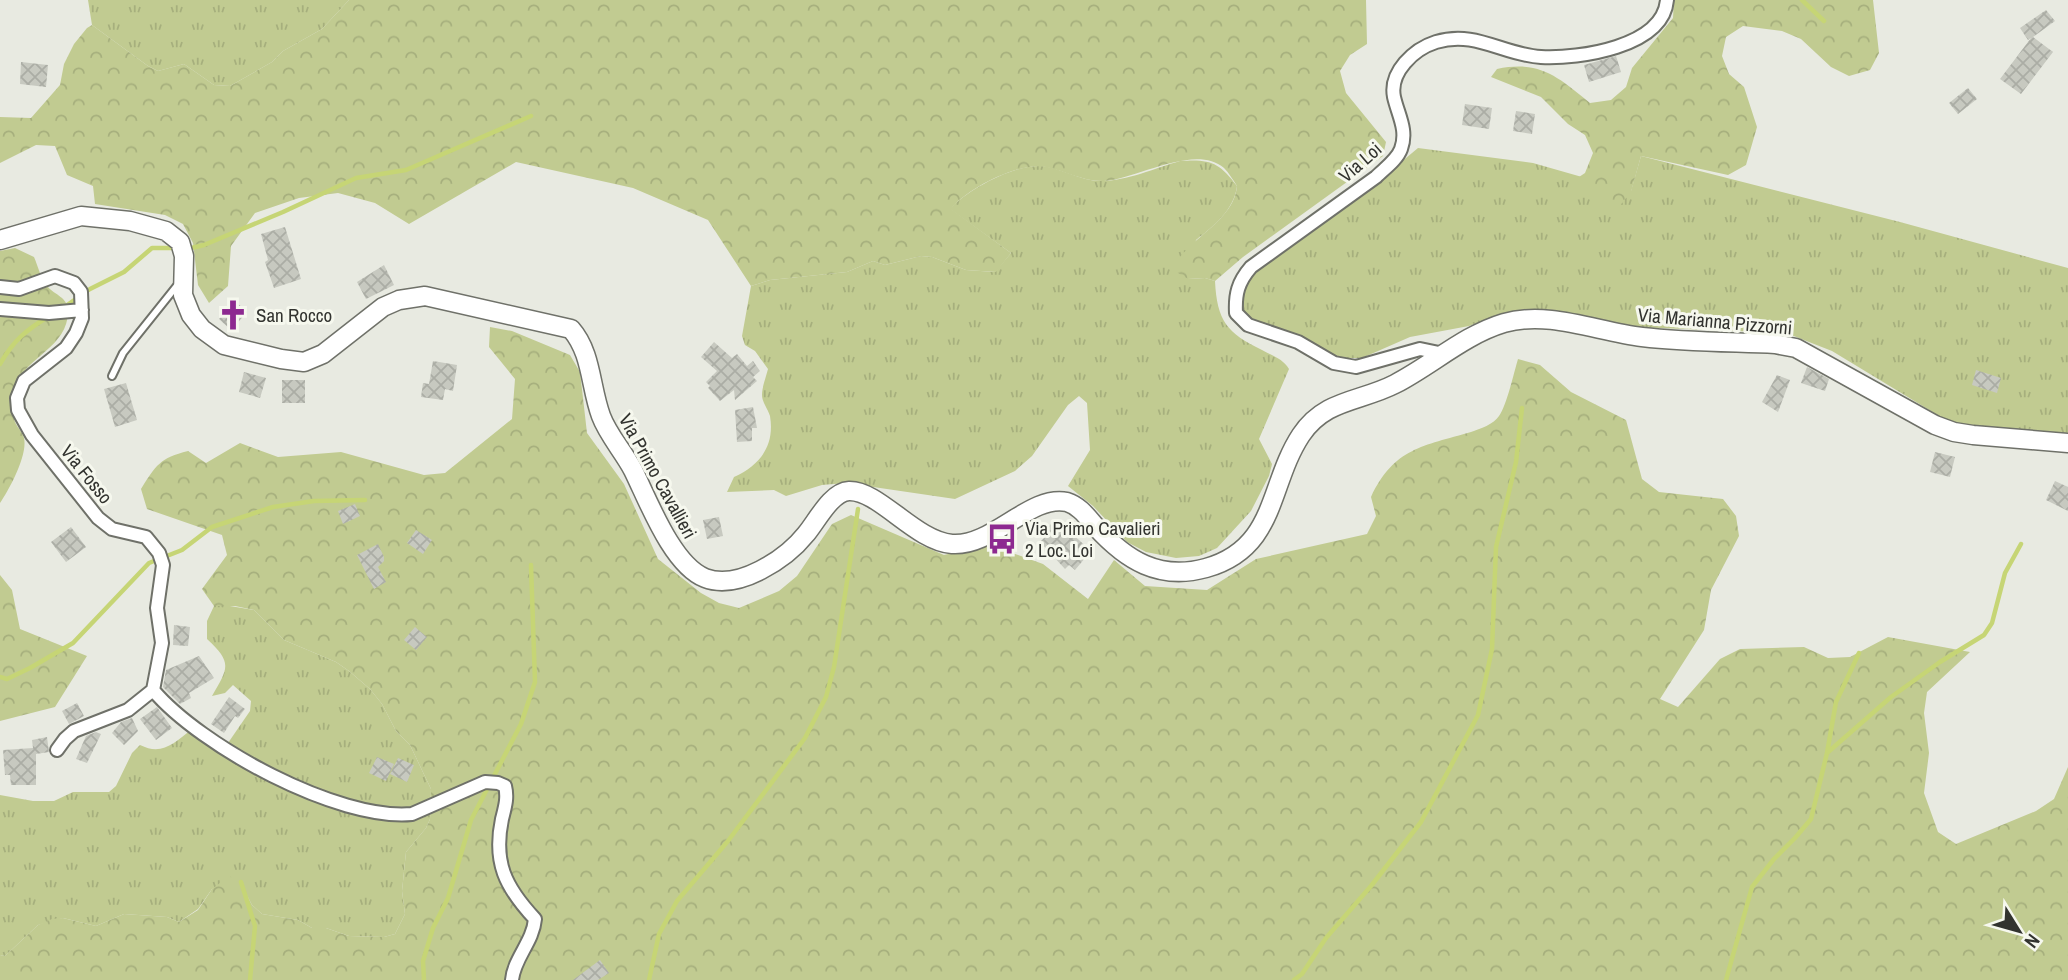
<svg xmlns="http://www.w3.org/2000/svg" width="2068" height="980" font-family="'Archivo Narrow',sans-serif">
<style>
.grass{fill:url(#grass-tufts)}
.forest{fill:url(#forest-crowns)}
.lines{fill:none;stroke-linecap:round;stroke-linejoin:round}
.stream{stroke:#c6d575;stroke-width:4.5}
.building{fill:url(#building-cross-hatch)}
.service-casing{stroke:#6f7169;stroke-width:10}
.minor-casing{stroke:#6f7169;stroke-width:16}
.secondary-casing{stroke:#6f7169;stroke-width:21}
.service{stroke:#fff;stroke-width:6}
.minor{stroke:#fff;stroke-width:12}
.secondary{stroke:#fff;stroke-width:18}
.labels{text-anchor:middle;stroke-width:6;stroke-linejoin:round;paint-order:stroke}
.street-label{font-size:19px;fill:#32332f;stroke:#f6f8ee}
.poi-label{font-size:19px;fill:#32332f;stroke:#f6f8ee;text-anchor:start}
</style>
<defs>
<pattern id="grass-tufts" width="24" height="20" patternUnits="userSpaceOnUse" patternTransform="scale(1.75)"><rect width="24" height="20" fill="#c1cb91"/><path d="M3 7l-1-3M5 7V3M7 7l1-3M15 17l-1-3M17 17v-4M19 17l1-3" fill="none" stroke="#a6af7d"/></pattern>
<pattern id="forest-crowns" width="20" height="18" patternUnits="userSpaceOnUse" patternTransform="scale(1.75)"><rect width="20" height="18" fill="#c1cb91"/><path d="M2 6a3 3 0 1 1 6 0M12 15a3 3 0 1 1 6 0" fill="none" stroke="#a6af7d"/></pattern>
<pattern id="building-cross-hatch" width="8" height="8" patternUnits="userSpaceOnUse" patternTransform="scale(1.75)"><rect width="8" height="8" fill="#c7c9c0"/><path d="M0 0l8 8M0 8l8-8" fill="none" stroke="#abada5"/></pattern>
</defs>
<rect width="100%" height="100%" fill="#e8eae1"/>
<path class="grass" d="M88 0H349L322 29 283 51 272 62 230 86 214 85 184 64 158 71 148 66 92 25Z
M1418 148 1533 163 1631 191 1641 156 1900 222 2068 268V435L1975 430 1949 422 1832 351 1786 333 1634 327 1548 310 1503 313 1469 326 1410 337 1362 358H1336L1245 319 1233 294 1252 269 1378 173 1400 163Z
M1180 161C1210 159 1219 162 1237 186 1234 210 1214 226 1196 240L1188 279 1205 278 1215 281C1217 321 1227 333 1262 350 1273 356 1283 359 1289 369L1259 439 1272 464 1269 476 1251 511 1217 548 1199 556 1176 558 1146 552 1127 542 1093 506 1068 486 1090 450 1087 403 1079 396 1068 405 1032 456 1015 471 955 499 846 483 822 485 786 496 774 490 727 492 734 477C760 465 775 446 770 416 768 409 762 402 762 395 762 387 766 377 768 369L755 351 745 345 742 336 751 286 770 280 847 272 873 261 885 265 921 256 932 257 966 270 995 272 1011 253 950 209C968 189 1015 164 1042 166 1062 168 1080 181 1101 181 1127 181 1155 168 1180 161Z
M224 605 254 610 284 640 336 662 349 671 370 689 382 704 396 731 410 745 431 789 430 819 426 828 406 852 402 891 405 914 395 934 384 937 349 936 326 928H312L298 920 262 914 252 905 240 882 212 889 198 909 179 922 167 917 124 914 96 926 63 918 38 925 5 956 0 955V795L33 801H54L73 792H109L116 786 132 753 140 745C162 756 174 743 191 730L220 745 228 743 250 711 251 701 233 685 225 693 212 696C228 668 233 663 207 639V621L214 606Z"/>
<path class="forest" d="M349 0H1366L1367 44 1350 55 1340 71 1346 93 1386 142 1383 156 1243 257 1215 281 1205 278 1188 279 1170 268C1179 258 1188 247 1198 239 1215 224 1235 209 1237 186 1233 180 1229 173 1224 168 1195 143 1137 179 1104 181 1084 182 1066 171 1046 167 1020 161 966 189 951 209L1011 253 996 272 966 270 932 257 921 256 885 265 873 261 847 272 770 280 751 286 708 220 633 188 516 162 409 224 375 203 338 193 299 198 255 213 231 246 228 286 209 303 198 285 193 243 183 224 165 215 95 204 93 186 67 175 55 146 36 145 0 163V117L31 118 60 85 64 64 74 44 87 28 92 25 148 66 158 71 184 64 214 85 230 86 272 62 283 51 322 29Z
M1674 0H1873L1879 53 1870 70 1849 76 1831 67 1801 39 1782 31 1743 26 1726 37 1722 56 1729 74 1744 87 1757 127 1746 165 1728 175 1641 156 1631 192 1618 208 1579 177 1585 173 1593 153 1585 135 1568 124 1541 97 1491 77 1497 69C1540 60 1558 77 1590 103L1611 100 1626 87 1632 68 1673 18Z
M15 248 34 257C38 266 41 280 48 287 55 295 67 297 68 310 69 347 27 356 14 387 10 395 12 416 16 424 18 428 23 433 24 438 28 455 9 490 0 503V251Z
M490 327 512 331 570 355 580 372 587 433 624 484 658 559 701 593 719 603 739 608 779 591 797 576 832 524 851 515 944 555 984 545 1004 550 1043 564 1088 599 1114 560 1145 586 1207 590 1256 559 1367 534 1376 516 1371 497C1394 448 1423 446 1471 432 1480 429 1494 424 1499 416 1507 405 1514 372 1518 359L1540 365 1571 392 1626 420 1642 479 1659 492 1723 499 1736 516 1739 536 1711 590 1704 630 1660 699 1678 707 1720 659 1740 649 1804 647 1828 658 1850 657 1888 637 1970 652 1927 692 1924 713 1929 753 1924 793 1938 832 1956 844 2036 811 2054 799 2068 767V980H0V955L5 956 38 925 52 919 63 918 96 926 124 914 167 917 179 922 198 910 212 889 229 876 240 882 252 905 262 914 298 920 312 928H326L349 936 384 937 395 934 405 914 402 891 406 852 426 828 430 819 431 789 410 745 396 731 382 704 370 689 349 671 336 662 284 640 254 610 235 606H214L202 589 227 555 222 535 147 509 141 489C156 465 160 458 188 451L206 463 240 443 278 457 341 452 424 475 445 473 512 419 515 379 489 347Z
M0 575 12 590 20 629 87 656 55 707 0 721Z"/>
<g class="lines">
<path class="stream" d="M1802 0 1824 21
M187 249 204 245 283 212 356 178 406 170 531 116
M63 308 90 289 124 272 152 248H178
M0 364C14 340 25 331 49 316
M0 677 7 679 30 668 73 643 149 563 182 550 212 527 273 507 314 501 365 500
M1827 753 1891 697 1940 662 1984 635 1992 623 2005 573 2021 544
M241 882 255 926 250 980
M424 980 423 961 433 928 448 898 471 820 521 724 535 682 531 565
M649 980 659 934 677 901 728 841 805 738 826 697 834 667 858 509
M1294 980 1302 974 1326 938 1371 886 1421 822 1478 715 1492 649 1496 547 1516 462 1522 408
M1726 980 1752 887 1774 859 1795 838 1811 819 1827 753 1836 702 1859 653"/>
</g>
<path class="building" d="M2046 10 2055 21 2033 37 2053 52 2021 94 2000 79 2031 38 2028 40 2020 28Z
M1616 56 1621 72 1589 82 1584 65Z
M21 62 48 65 46 87 20 84Z
M1968 88 1977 99 1958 114 1949 103Z
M1465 104 1492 108 1489 129 1462 125Z
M1516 111 1535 114 1532 134 1513 131Z
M285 227 301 279 274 288 265 262 268 260 261 234Z
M384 265 394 285 366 299 357 282Z
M235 301 247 312 231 330 219 319Z
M714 342 732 358 737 354 747 366 753 361 760 371 753 377 757 381 735 400 734 390 720 401 708 388 710 386 706 382 717 371 701 357Z
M433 361 457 365 453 391 445 389 443 400 421 397 423 383 429 384Z
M1807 367 1829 379 1825 391 1801 383Z
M1976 370 2001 378 1997 393 1972 385Z
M244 372 266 378 260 398 239 392Z
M1777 375 1790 380 1778 412 1762 402Z
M282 380H305V403H282Z
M126 383 137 420 115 427 104 389Z
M753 407 757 428H752V441L737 442 735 410Z
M1935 452 1955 457 1950 477 1930 472Z
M2055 481 2068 487V511L2046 500Z
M355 504 360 516 343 524 338 511Z
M719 517 723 536 707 539 703 520Z
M1056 519 1091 551 1075 570 1069 565 1065 569 1040 542 1045 537 1041 534Z
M71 527 86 547 66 562 51 542Z
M416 530 432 540 423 554 407 543Z
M378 544 384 557V561L378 567 386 582 374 589 357 555Z
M174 625 190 627 188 646 173 645Z
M415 627 427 637 416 650 404 640Z
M199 656 214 678 189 693 191 698 180 704 163 687 166 670Z
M229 697 245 709 238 718 235 716 224 733 211 724Z
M77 703 84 716 69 724 62 711Z
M157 707 172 728 156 740 140 719Z
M132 718 138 731 124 745 112 733 121 722Z
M96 732 101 734 87 763 76 759 86 736Z
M47 737 49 752 36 754V785H11L10 775H5L3 750 33 748 32 740Z
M377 757 394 764 386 781 369 773Z
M398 758 414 765 407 782 390 774Z
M600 960 609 973 598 980H573Z"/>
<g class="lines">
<g class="service-casing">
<path id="service" d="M112 376 123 353 179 283"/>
</g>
<g class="minor-casing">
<path id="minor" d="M0 287 19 289 55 276 74 283 81 292 82 318 76 333 66 348 24 381 17 398 18 410 32 435 98 518 112 529 146 537 159 553 163 565 157 608 162 643 153 690 128 710 74 731 65 739 57 750
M0 309 49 313 82 310
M1444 354 1420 349 1356 367 1334 363 1298 342 1248 325 1236 313C1235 294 1238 282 1251 267L1376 177C1384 169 1397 160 1401 149 1408 130 1398 115 1394 97 1389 72 1414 49 1436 42 1476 30 1503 55 1541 57 1579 59 1663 47 1667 0
M153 690C200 746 338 821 412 814L485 782 498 783 505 786C508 798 505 807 502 819 493 862 505 887 535 919 533 942 514 958 512 980"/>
</g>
<g class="secondary-casing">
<path id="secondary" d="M0 240 81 216 130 221 166 231 180 242 184 256 183 295 191 315 202 329 224 345 281 359 304 362 323 354 383 307 399 300 425 296 571 329C592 353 590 386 601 416 608 435 623 451 633 470 648 500 672 565 705 578 738 591 786 559 806 534 817 521 831 492 849 491 879 490 915 541 952 544 993 547 1030 494 1067 502 1080 506 1088 518 1096 527 1126 560 1159 581 1206 568 1277 548 1268 485 1301 435 1325 399 1360 402 1395 384 1432 365 1464 335 1504 323 1549 310 1598 332 1642 337 1686 342 1731 342 1775 344L1796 348 1935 425 1954 432 1973 435 2068 443"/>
</g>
<use href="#service" class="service"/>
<use href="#minor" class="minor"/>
<use href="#secondary" class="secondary"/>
</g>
<defs>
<g id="church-bare" transform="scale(2.415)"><path d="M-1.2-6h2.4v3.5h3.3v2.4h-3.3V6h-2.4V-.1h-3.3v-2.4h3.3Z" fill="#8d2990" stroke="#f6f8ee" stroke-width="2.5" paint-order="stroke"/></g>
<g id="bus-bare" transform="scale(2.415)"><path d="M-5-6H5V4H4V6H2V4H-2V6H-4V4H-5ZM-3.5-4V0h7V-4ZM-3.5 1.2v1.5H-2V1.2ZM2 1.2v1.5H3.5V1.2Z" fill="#8d2990" stroke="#f6f8ee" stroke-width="2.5" paint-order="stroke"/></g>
</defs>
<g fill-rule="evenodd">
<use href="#church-bare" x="233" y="315"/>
<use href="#bus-bare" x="1002" y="539"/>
</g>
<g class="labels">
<g class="street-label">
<text transform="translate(1360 162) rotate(-41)" y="7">Via Loi</text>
<text transform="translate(1715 321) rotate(5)" y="7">Via Marianna Pizzorni</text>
<text transform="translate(87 474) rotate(51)" y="7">Via Fosso</text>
<text transform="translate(658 476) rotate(61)" y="7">Via Primo Cavallieri</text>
</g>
<g class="poi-label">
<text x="256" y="322">San Rocco</text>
<text x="1025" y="535">Via Primo Cavalieri<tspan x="1025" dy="22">2 Loc. Loi</tspan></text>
</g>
</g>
<g transform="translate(2019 931) rotate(127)" stroke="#f6f8ee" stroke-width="5" paint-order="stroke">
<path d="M0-5L12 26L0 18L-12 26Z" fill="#32332f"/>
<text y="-10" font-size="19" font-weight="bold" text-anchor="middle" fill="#32332f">N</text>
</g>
</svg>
